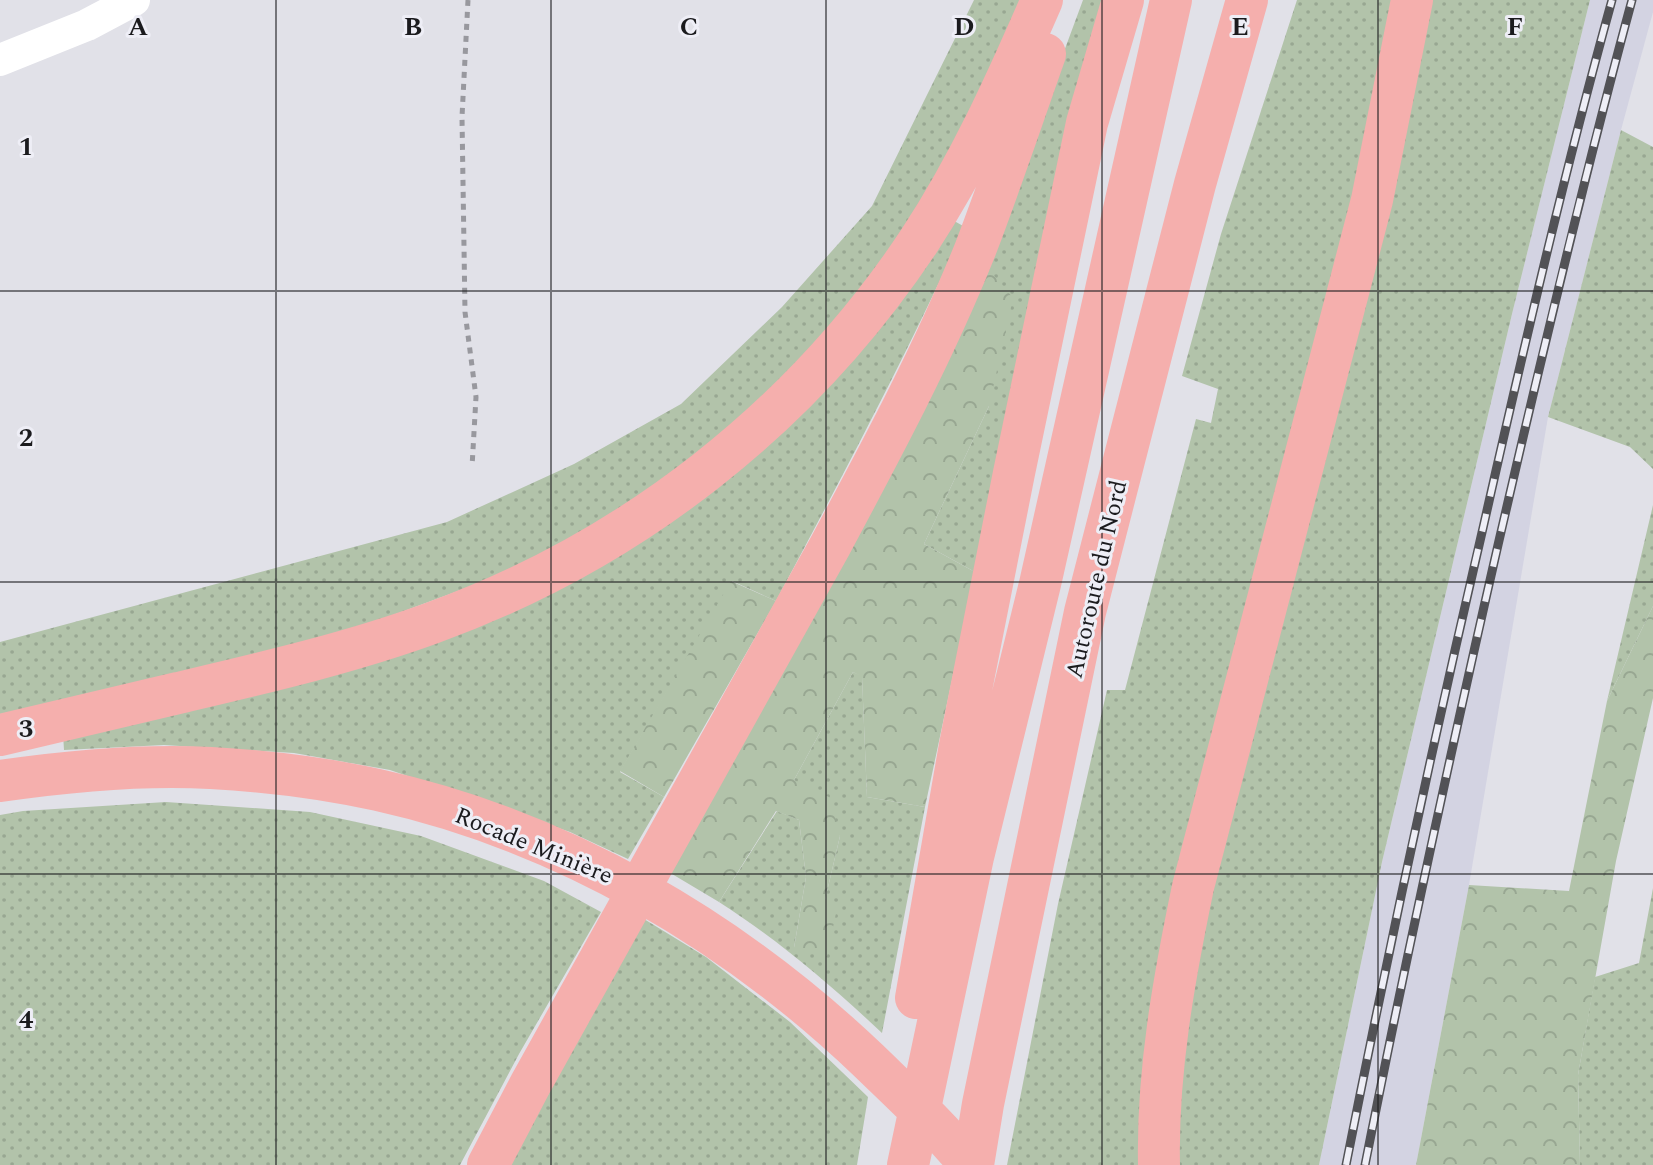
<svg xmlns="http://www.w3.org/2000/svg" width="1653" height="1165" font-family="Spectral,serif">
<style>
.built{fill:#d3d3e2}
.grass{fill:url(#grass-dots)}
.forest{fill:url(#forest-crowns)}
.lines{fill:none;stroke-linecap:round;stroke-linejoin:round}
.path{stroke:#98989e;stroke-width:5;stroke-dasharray:6 6;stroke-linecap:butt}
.secondary{stroke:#fff;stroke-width:32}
.motorway{stroke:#f5afad;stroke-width:42}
.rail-casing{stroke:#525256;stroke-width:9}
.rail{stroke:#eeeef6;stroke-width:6;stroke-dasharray:18;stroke-linecap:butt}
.grid{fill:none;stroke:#1b1b1e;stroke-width:2;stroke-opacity:0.55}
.labels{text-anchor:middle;stroke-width:6;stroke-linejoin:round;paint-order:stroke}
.street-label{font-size:24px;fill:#1b1b1e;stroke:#eeeef6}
.grid-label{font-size:26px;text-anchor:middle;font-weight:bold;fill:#1b1b1e;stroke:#eeeef6;stroke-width:6;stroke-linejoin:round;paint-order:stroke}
</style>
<defs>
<pattern id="grass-dots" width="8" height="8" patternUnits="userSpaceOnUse" patternTransform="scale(2)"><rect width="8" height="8" fill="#b2c3aa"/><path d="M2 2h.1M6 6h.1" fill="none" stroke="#98a792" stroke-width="1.8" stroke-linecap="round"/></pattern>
<pattern id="forest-crowns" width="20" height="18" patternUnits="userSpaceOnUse" patternTransform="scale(2)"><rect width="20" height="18" fill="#b2c3aa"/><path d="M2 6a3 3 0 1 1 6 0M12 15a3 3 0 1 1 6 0" fill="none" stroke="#98a792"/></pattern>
</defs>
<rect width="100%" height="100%" fill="#e1e1e8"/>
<path class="built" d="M1590 0H1653V12L1621 130 1548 417 1469 885 1416 1165H1319L1382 862 1512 314Z"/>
<path class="grass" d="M974 0H1021L1000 52 907 233 818 347 669 481 555 555 307 647 0 719V642L447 522 574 464 681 404 782 307 872 206Z
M1083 0H1106L975 572 924 544 989 406 985 265Z
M1297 0H1401L1148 1165H1007L1058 904 1107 690H1125L1196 419 1211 423 1218 389 1182 376 1221 234Z
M1430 0H1590L1512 314 1382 862 1319 1165H1172L1195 954Z
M1621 130 1653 147V469L1630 447 1548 417Z
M947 217 965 227C907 354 842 477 776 601L732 581 620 772 664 797 628 859 570 832 390 770 294 753 164 745 64 750 63 734 659 523Z
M1653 505V606L1607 701Z
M853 672 862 676 867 797 925 807 882 1033C831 985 778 940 719 902L777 811 799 820 806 877 794 948 825 900 840 836 794 780Z
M166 802 310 812 421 836 544 881 601 912 519 1054 460 1165H0V815L23 811Z
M1653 888V1165H1580L1578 1075 1595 977 1639 963Z
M644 919 706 957 790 1022 868 1097 857 1165H507Z"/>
<path class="forest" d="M985 265 1013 298 989 406 924 544 975 572 925 807 867 797 862 677 853 672 794 780 829 797 840 836 825 900 836 913 827 956 794 948 806 877 799 820 776 811 719 902 667 871Z
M731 581 776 601 664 797 620 771Z
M1653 606V698L1616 861 1578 1075 1580 1165H1416L1469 885 1569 891 1607 701Z"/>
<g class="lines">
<path class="path" d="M468 0 462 117 465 312 476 397 472 467"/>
<path class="secondary" d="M0 60 87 25 134 0"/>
<path class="motorway" d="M0 735C59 721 118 707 178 693 263 673 350 653 432 623 631 551 802 417 919 241 969 165 1006 83 1042 0
M0 781C69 771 140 764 211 768 267 771 323 778 378 790 563 831 733 931 869 1061 904 1095 939 1127 970 1165
M916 998 960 745 1014 473 1087 123 1123 0
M488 1165 530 1085 830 546C882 449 934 352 975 250 1000 185 1022 119 1045 54
M908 1165 973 857 1040 584 1171 0
M973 1165 983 1104 1085 612 1195 184 1247 0
M1159 1165C1157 1072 1174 978 1193 887L1372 200 1412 0"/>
<g class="rail-casing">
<path id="rail" d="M1346 1165C1388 952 1434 739 1483 528 1523 351 1564 174 1612 0
M1365 1165C1406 958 1451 751 1498 545 1540 363 1583 181 1632 0"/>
</g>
<use href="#rail" class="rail"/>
</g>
<path class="grid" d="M276 0V1165M551 0V1165M826 0V1165M1102 0V1165M1378 0V1165M0 291H1653M0 582H1653M0 874H1653"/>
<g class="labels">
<g class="street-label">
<text transform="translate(1096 579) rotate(-77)" y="8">Autoroute du Nord</text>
<text transform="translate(534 845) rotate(22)" y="8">Rocade Minière</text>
</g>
</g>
<g class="grid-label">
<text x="138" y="35">A</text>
<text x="413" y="35">B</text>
<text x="689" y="35">C</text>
<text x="964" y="35">D</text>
<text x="1240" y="35">E</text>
<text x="1515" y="35">F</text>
<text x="26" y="155">1</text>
<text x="26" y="446">2</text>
<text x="26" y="737">3</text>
<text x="26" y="1028">4</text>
</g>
</svg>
